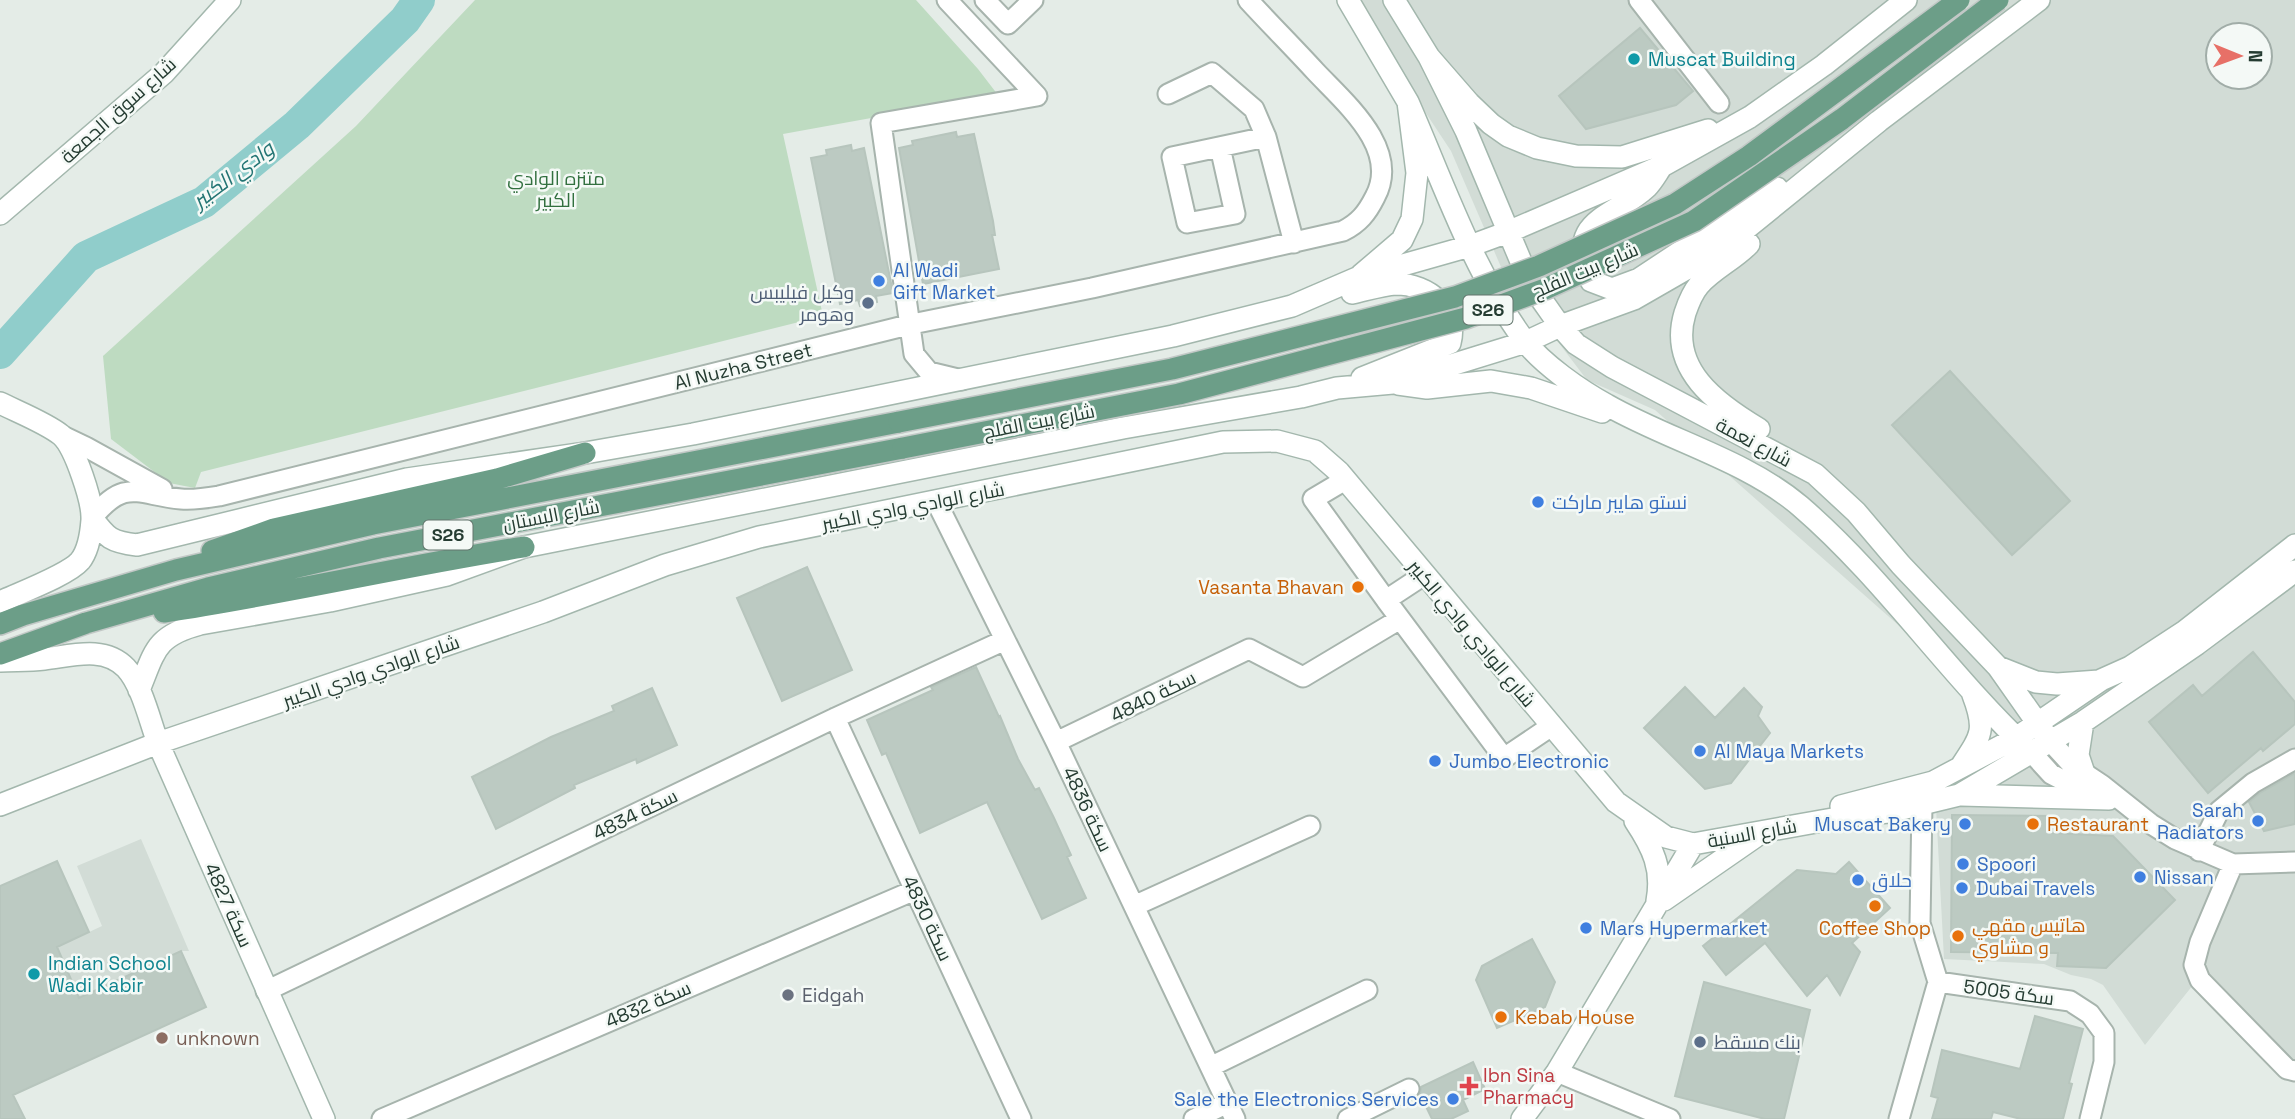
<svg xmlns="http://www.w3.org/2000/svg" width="2295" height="1119" font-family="'Space Grotesk',Cairo,sans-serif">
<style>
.built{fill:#d2dcd6;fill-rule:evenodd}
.green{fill:#bedbc1}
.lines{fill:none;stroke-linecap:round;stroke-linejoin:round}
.river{stroke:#90cdcb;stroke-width:32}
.building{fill:#bccac2;stroke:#b7c5bd;stroke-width:2}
.street-casing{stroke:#a7b4ad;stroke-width:23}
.secondary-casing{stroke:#a3b7ad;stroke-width:24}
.primary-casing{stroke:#c2c8c6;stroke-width:24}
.street{stroke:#fff;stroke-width:19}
.secondary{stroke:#fff;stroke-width:21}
.primary{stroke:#6c9e88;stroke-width:21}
.primary-bridge-casing{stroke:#c2c8c6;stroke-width:24;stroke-linecap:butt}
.primary-bridge{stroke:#6c9e88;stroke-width:21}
.culture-dot{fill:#0f9aa8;stroke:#f4f9f6;stroke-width:2.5}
.shop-dot{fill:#3f7fe0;stroke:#f4f9f6;stroke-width:2.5}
.service-dot{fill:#5c6f8a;stroke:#f4f9f6;stroke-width:2.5}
.food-dot{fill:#e8710a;stroke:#f4f9f6;stroke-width:2.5}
.worship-dot{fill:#6b7280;stroke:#f4f9f6;stroke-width:2.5}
.education-dot{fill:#8d6e63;stroke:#f4f9f6;stroke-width:2.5}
.health-dot{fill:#e0444e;stroke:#f4f9f6;stroke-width:2.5}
.labels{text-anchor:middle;stroke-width:5;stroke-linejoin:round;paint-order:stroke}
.shield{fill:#f4f9f6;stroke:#63756d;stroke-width:2}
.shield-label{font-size:18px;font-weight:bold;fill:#253c32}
.culture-label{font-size:19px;fill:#0d838f;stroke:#f4f9f6;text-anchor:start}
.street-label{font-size:19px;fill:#253c32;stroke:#f4f9f6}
.park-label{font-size:19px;fill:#32703f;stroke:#f4f9f6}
.shop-label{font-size:19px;fill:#366cbe;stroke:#f4f9f6;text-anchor:start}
.service-label{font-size:19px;fill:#4e5e75;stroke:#f4f9f6;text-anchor:end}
.food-label{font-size:19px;fill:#c56008;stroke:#f4f9f6;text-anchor:start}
.worship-label{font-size:19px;fill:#5b616d;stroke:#f4f9f6;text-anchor:start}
.education-label{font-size:19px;fill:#785e54;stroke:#f4f9f6;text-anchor:start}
.health-label{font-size:19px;fill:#be3a42;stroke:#f4f9f6;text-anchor:start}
.water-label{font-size:21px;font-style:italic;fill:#237473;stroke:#f4f9f6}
</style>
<rect width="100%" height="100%" fill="#e4ece7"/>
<path class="built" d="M1351 0H2295V1081L2280 1075 2193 985 2145 1045 2103 985 2091 979 2071 975 2044 964 1944 959 1936 808 2034 745 1655 410 1587 380 1501 267 1451 151ZM2218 35H2260V77H2218Z
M141 839 189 951H181L79 998 57 947 102 926 77 866Z"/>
<path class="green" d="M475 0H916L978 69 998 95 783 134 823 316 201 472 195 488 169 483 111 439 103 356 356 126Z"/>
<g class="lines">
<path class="river" d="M0 353 86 257 204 202 297 125 405 20 419 0"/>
</g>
<path class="building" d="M1640 28 1693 91 1676 105 1586 129 1559 96Z
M956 132 957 137 974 134 993 221 995 235H992L999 269 923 284 899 148 913 145 912 141Z
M851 145 852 151 864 148 893 293 876 296 877 302 860 306 858 300 840 304 811 158 827 155 826 150Z
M1950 371 2070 501 2012 555 1892 425Z
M807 567 852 670 782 701 737 598Z
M2253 652 2295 702V724L2263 751 2261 748 2208 793 2149 722 2193 685 2202 696Z
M976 667 999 717 1000 716 1018 759 1035 790 1039 788 1054 818 1071 855 1067 857 1086 898 1042 919 987 802 920 833 886 753 882 755 867 720 933 690 931 687Z
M1685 687 1715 718 1744 688 1762 707 1758 716 1770 733 1731 783 1705 789 1644 728Z
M652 688 677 745 637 763 636 759 574 785 575 788 496 829 472 777 551 737 614 711 612 706Z
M2295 773V824L2264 831 2249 802 2260 793Z
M1952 815 2052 816V833L2113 836 2175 900 2106 968 2057 966 2058 953 1951 952Z
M57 861 89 932 57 947 79 998 181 951 206 1007 13 1095 25 1119H0V886Z
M1849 862 1890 908 1852 943 1860 952 1840 995 1827 975 1807 996 1765 943 1726 975 1703 946 1797 870 1836 874Z
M1532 939 1555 982 1545 1007 1497 1028 1476 980 1482 966Z
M1704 982 1810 1010 1784 1119H1765L1675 1096Z
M2035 1016 2083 1029 2069 1083 2072 1084 2063 1119H2021L1993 1112 1991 1119H1932L1938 1098 1931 1096 1942 1050 2020 1069Z
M1473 1062 1485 1089 1463 1100 1468 1111 1451 1119H1432L1420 1094 1421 1087Z"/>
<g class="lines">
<g class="street-casing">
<path id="street" d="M947 0 1037 96 881 123 914 354 929 372 962 380
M985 0 1008 24 1033 0
M1639 0 1719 103
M1168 94 1212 73 1254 109 1266 137 1294 243
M1220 147 1235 214 1187 223 1172 157 1266 137
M63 436 86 447 162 489
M1345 480 1313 499 1386 600
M936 501 1056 742 1235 1119
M92 518C126 477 137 495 181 499 193 500 207 498 219 496L912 324 1092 288 1343 231C1359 223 1367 213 1375 197 1401 149 1345 103 1315 71 1293 47 1270 24 1248 0
M1424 575 1386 600 1504 758 1550 727
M835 718 1021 1119
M2050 741 2072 765 2102 785 2151 824 2175 839 2233 864 2295 862
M1056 742 1249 649 1303 677 1400 619
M2032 753 2051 774 2072 785 2102 797
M2199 851 2219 811 2253 783 2295 759
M2233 864 2200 942 2194 965 2200 980 2287 1069 2295 1071
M1134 906 1310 826
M1938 982 2070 1001 2090 1014 2104 1033V1062L2090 1119
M266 991 835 718 1005 640
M1212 1066 1367 990
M1557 1072 1670 1119
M382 1119 915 890
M1194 1119 1228 1103
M1348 1119 1409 1089
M1899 1119 1938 982 1920 923 1922 804"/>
</g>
<g class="secondary-casing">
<path id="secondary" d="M1348 0 1408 102 1417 173 1412 219 1402 240 1361 275
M1394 0 1429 57 1469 103 1491 124 1508 136 1537 148 1576 156 1622 157 1708 130
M1429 57 1466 131 1530 283 1560 326 1576 344 1612 367 1815 474 1856 512 1901 565 1998 667 2050 741
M1408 102C1442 180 1473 271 1524 340 1542 364 1581 391 1607 405 1668 440 1746 460 1800 506 1886 580 1949 676 2032 753
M1660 169C1656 175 1652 182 1647 187 1613 219 1564 218 1591 281L1612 289 1639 279 1777 188
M0 214 164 73 230 0
M1749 244C1735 259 1713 269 1699 285 1693 292 1688 304 1685 313 1668 369 1717 404 1759 429
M1352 293C1366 290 1381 285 1396 284 1428 284 1459 309 1450 343L1362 378
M1398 384 1427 388 1491 381 1531 388 1602 412
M0 403C18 412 46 423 61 435 75 447 93 502 92 520 91 533 89 550 80 561 68 575 19 593 0 602
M92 518C107 538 111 542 137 545L407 479 585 453 693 434 1173 336 1292 306 1357 278 1470 246 1508 232 1664 165 1750 117 1824 65 1906 0
M0 661C14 660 29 661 44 659 71 656 104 645 126 668 142 685 150 722 158 743L324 1119
M1998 667 2036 682 2057 684 2099 681
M139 690C155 651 155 636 200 624L330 601 447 575 524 547 1123 428 1301 397 1337 388 1393 383 1526 342 1560 326 1634 299 1721 249 1879 121 2039 0
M2083 722 2078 755 2084 773
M1962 765C1982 735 1986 729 1973 695
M1961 795 2109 799
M0 805 158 743 543 612 665 565 759 537 1223 442 1277 441 1315 451 1339 472 1616 802 1666 837 1693 844 1855 815 1889 812 1959 795 2083 722 2197 644 2295 571
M1841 806 1933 782 2016 738 2101 680 2130 667 2185 631 2295 545
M1635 821C1653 848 1663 869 1657 901
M1664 900 1755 837
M1522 1119 1557 1072 1693 844"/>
</g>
<g class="primary-casing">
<path id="primary" d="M212 551 274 529 497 479 585 453
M164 612C285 594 403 566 524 547
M0 624 23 615 176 570 373 524 899 422
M0 654 86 623 208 588 379 548 903 448"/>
</g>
<use href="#street" class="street"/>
<use href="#secondary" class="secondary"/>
<use href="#primary" class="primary"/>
<g class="primary-bridge-casing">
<path id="primary-bridge" d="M899 422 1172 369 1455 297 1539 266 1675 204 1749 156 1959 0
M903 448 1179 394 1466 318 1545 289 1694 221 1842 119 1998 0"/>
</g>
<use href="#primary-bridge" class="primary-bridge"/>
</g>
<g class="culture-dot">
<circle cx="1634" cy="59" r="7"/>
<circle cx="34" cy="974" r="7"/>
</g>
<g class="shop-dot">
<circle cx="879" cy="281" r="7"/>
<circle cx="1538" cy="502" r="7"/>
<circle cx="1700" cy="751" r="7"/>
<circle cx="1435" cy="761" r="7"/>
<circle cx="2258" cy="821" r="7"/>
<circle cx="1965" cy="824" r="7"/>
<circle cx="1963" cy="864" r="7"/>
<circle cx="2140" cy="877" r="7"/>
<circle cx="1858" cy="880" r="7"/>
<circle cx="1962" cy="888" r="7"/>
<circle cx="1586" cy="928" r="7"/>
<circle cx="1453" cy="1099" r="7"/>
</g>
<g class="service-dot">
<circle cx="868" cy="303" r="7"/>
<circle cx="1700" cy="1042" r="7"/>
</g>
<g class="food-dot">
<circle cx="1358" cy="587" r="7"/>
<circle cx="2033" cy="824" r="7"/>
<circle cx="1875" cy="906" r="7"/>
<circle cx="1958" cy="936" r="7"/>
<circle cx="1501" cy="1017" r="7"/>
</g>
<circle class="worship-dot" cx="788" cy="995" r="7"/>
<circle class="education-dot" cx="162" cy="1038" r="7"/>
<path class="health-dot" d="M1465.5 1075.5h7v7h7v7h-7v7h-7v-7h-7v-7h7z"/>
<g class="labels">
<g class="shield">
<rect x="1463.5" y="295.5" width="49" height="29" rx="5"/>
<rect x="423.5" y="520.5" width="49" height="29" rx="5"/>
</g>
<g class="shield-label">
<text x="1488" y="316">S26</text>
<text x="448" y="541">S26</text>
</g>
<g class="culture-label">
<text x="1648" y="66">Muscat Building</text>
<text x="48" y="970">Indian School<tspan x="48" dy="22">Wadi Kabir</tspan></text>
</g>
<g class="street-label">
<text transform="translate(118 110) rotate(-42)" y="7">شارع سوق الجمعة</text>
<text transform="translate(1585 270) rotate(-23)" y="7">شارع بيت الفلج</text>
<text transform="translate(743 366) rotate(-14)" y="7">Al Nuzha Street</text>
<text transform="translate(1039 421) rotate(-11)" y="7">شارع بيت الفلج</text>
<text transform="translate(1754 442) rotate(28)" y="7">شارع نعمة</text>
<text transform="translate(913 506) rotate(-11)" y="7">شارع الوادي وادي الكبير</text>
<text transform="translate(551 515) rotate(-11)" y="7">شارع البستان</text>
<text transform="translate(1472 633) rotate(50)" y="7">شارع الوادي وادي الكبير</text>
<text transform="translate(371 671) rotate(-19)" y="7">شارع الوادي وادي الكبير</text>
<text transform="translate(1153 696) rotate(-26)" y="7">سكة 4840</text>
<text transform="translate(1088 809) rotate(65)" y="7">سكة 4836</text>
<text transform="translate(635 814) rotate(-26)" y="7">سكة 4834</text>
<text transform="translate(1752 833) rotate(-10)" y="7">شارع السنية</text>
<text transform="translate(229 905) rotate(66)" y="7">سكة 4827</text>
<text transform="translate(928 918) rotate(65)" y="7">سكة 4830</text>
<text transform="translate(2009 992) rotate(8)" y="7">سكة 5005</text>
<text transform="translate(648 1004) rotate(-23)" y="7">سكة 4832</text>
</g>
<g class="park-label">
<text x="556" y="185">متنزه الوادي<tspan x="556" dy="22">الكبير</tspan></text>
</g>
<g class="shop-label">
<text x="893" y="277">Al Wadi<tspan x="893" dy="22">Gift Market</tspan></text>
<text x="1552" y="509">نستو هايبر ماركت</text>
<text x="1714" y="758">Al Maya Markets</text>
<text x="1449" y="768">Jumbo Electronic</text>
<text x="2244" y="817" text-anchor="end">Sarah<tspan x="2244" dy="22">Radiators</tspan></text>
<text x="1951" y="831" text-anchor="end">Muscat Bakery</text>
<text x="1977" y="871">Spoori</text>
<text x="2154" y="884">Nissan</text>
<text x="1872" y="887">حلاق</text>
<text x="1976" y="895">Dubai Travels</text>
<text x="1600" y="935">Mars Hypermarket</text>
<text x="1439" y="1106" text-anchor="end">Sale the Electronics Services</text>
</g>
<g class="service-label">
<text x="854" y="299">وكيل فيليبس<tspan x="854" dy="22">وهومر</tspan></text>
<text x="1714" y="1049" text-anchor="start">بنك مسقط</text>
</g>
<g class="food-label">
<text x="1344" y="594" text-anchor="end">Vasanta Bhavan</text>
<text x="2047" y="831">Restaurant</text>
<text x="1972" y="932">هاتيس مقهي<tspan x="1972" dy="22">و مشاوي</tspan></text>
<text x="1875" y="935" text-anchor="middle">Coffee Shop</text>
<text x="1515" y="1024">Kebab House</text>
</g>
<g class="worship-label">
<text x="802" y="1002">Eidgah</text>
</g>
<g class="education-label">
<text x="176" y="1045">unknown</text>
</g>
<g class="health-label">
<text x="1483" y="1082">Ibn Sina<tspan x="1483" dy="22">Pharmacy</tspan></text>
</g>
<g class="water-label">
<text transform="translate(233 175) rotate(-37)" y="7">وادي الكبير</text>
</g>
</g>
<g transform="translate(2239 56) rotate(91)"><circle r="33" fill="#f4f9f6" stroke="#a1ada8" stroke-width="2"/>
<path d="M0-5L12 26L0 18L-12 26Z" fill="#e77067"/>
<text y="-10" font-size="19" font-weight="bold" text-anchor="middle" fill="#253c32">N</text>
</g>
</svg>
